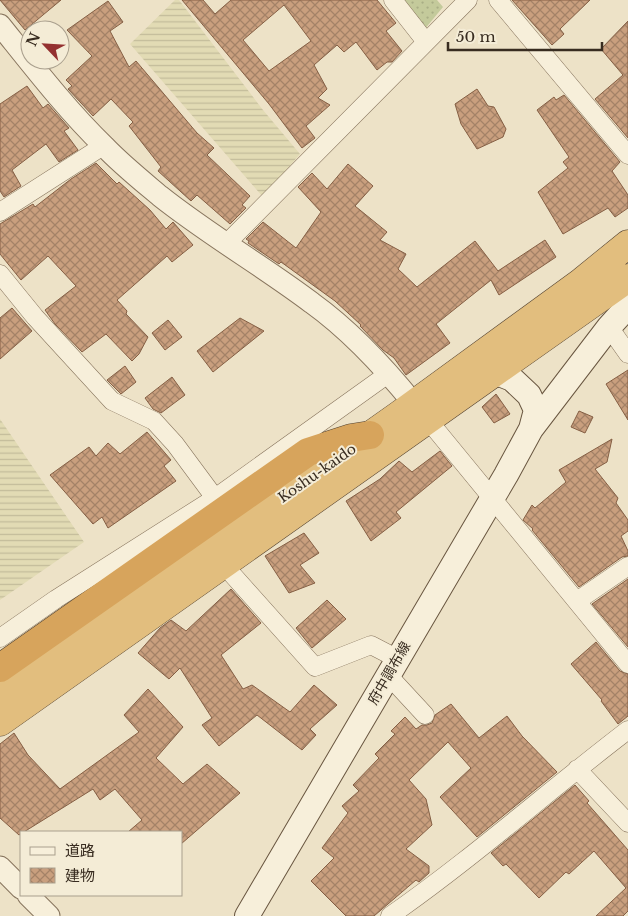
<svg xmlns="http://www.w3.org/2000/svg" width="628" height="916" font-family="'Libre Baskerville','Noto Sans JP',serif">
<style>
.farmland{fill:url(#farmland-rules)}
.green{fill:url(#green-dots)}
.building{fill:url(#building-cross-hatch);stroke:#855f44;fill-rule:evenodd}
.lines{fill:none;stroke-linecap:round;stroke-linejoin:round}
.minor-casing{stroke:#87745d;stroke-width:19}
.tertiary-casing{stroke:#87745d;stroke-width:23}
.secondary-casing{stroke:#695640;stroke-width:26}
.trunk-casing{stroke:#554331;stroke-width:29}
.motorway-casing{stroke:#554331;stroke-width:29}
.minor{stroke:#f7efda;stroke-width:18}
.tertiary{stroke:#f7efda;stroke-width:21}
.secondary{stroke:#f7efda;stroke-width:24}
.trunk{stroke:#e2be7e;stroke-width:28}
.motorway{stroke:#d7a45c;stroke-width:28}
.labels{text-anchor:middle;stroke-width:4;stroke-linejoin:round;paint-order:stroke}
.street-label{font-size:14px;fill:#382c20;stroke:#f4ecd6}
</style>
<defs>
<pattern id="farmland-rules" width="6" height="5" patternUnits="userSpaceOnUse" patternTransform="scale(1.25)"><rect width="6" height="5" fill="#e2dbb4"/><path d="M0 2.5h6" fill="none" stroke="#c3bc9a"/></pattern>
<pattern id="green-dots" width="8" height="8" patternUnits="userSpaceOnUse" patternTransform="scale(1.25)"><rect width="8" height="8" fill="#c4ca9b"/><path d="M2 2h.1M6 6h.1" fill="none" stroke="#a9ae85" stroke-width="1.8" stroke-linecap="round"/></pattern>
<pattern id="building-cross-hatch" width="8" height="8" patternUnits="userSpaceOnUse" patternTransform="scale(1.25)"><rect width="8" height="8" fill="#c99f7e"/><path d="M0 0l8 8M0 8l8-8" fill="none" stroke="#a48267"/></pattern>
</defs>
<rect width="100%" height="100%" fill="#ede2c7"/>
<path class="farmland" d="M175 0H179L263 110 300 154 263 197 130 44Z
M0 419 84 542 0 600Z"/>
<path class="green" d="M400 0H437L443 7 424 30Z"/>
<path class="building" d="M0 0H61L25 30Z
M182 0H203L215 14 231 0H377L396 23 386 31 402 51 392 62H387L377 70 356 42 344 52 337 45 314 65 327 89 318 98 330 105 306 126 315 138 302 148 269 104ZM284 5 311 41 269 71 243 40Z
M512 0H590L560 29 564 34 552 45Z
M108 1 123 22 110 31 129 67 136 61 197 133 214 148 207 155 250 196 242 205 246 208 230 224 197 195 191 201 158 171 161 167 129 126 133 122 111 99 93 116 68 89 72 86 66 80 92 56 67 30Z
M628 21V138L595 99 623 75 601 49Z
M27 86 43 108 48 104 69 128 64 131 78 150 59 162 46 144 12 170 21 186 4 197 0 191V104Z
M477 89 488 106 494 107 506 129 503 137 477 149 461 124 455 104Z
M564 95 620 162 612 171 628 195V208L615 217 608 208 563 234 538 192 568 168 563 162 569 157 537 110 554 97 556 100Z
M96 163 117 184 119 182 150 210 166 229 173 222 193 245 172 262 167 256 117 300 127 311 126 314 148 337 139 354 132 361 106 334 82 352 55 324 45 310 76 286 48 256 21 280 0 254V224L33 204 35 207 71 179Z
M348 164 373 186 355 206 387 232 380 240 406 254 398 269 417 287 475 241 498 271 545 240 556 257 499 295 491 280 436 324 450 343 406 375 394 358 383 350 360 326 361 325 335 301 281 262 279 264 248 243 249 241 246 239 263 222 296 248 321 212 298 187 312 173 327 189Z
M12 308 32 331 0 359V318Z
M240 318 264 331 213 372 197 351Z
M168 320 182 337 165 350 152 333Z
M125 366 136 382 121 394 107 380Z
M628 370V420L606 384Z
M172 377 185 395 161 413 153 409 145 398Z
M496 394 510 414 494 423 482 407Z
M579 411 593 417 585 433 571 427Z
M147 432 171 460 164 466 176 481 108 528 102 517 93 524 50 475 89 447 96 456 108 443 120 454Z
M612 439 607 462 595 469 618 498 616 503 628 520V531L621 536 628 551V556L622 557 579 587 532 530 533 529 523 520 532 505 535 508 566 482 559 470Z
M440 451 452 466 396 512 401 518 371 541 346 501 380 479 399 461 412 472Z
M304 533 319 553 300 565 315 583 289 593 265 556Z
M628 579V647L592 604Z
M231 589 261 623 221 655 243 689 252 685 290 712 314 685 337 705 310 729 316 735 302 750 257 715 219 746 202 725 212 718 180 668 169 679 138 653 160 628 171 620 186 631Z
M327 600 346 619 312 648 296 628Z
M596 642 620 671 628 674V716L618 724 601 701 602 700 571 664Z
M148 689 183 727 156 758 183 784 207 764 240 793 181 844V832H128L142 820 115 789 100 800 93 789 19 835 0 818V744L14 733 28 755 60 789 139 732 124 715Z
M451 704 479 738 507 716 522 736 557 772 477 837 440 797 471 768 448 742 409 780 426 799 432 825 406 849 429 866V873L419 882 416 880 374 916H346L311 881 334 858 322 848 348 813 342 806 359 791 353 785 379 758 375 754 395 734 391 731 405 717 416 729 422 725H427L432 723 435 715Z
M575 785 589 801 587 803 628 850V911L623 916H596L626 888 594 851 569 874 566 872 539 898 506 864 503 866 491 853Z"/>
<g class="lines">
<g class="minor-casing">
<path id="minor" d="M393 0 426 42
M498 0 628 155
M0 212 103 146
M226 244 468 0
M0 274 35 317 112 401 154 421 175 444 215 498
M609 327 628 354
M428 420 628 664
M223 564 315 667 371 645 398 659
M577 601 628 566
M0 638 56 599 215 498 388 374
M388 675 425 715
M577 769 628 823
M390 916C473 858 548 791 628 730"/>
</g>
<g class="tertiary-casing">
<path id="tertiary" d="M0 25C33 66 66 109 104 146 121 164 141 180 160 196 209 235 263 266 312 303 351 331 384 367 414 404
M0 867 21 888
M28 895 49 916"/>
</g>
<g class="secondary-casing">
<path id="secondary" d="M491 374 502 375 512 379 529 395 536 410 531 429
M247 916 506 475 531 429 609 327 628 306"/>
</g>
<g class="trunk-casing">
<path id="trunk" d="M0 694 211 548 399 415 580 283 628 244
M0 722 628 278"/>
</g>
<g class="motorway-casing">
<path id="motorway" d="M0 668 308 452 351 438 370 435"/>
</g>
<use href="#minor" class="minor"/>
<use href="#tertiary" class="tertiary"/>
<use href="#secondary" class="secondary"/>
<use href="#trunk" class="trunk"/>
<use href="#motorway" class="motorway"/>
</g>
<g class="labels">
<g class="street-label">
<text transform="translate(317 473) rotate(-35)" y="5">Koshu-kaido</text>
<text transform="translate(389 673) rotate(-60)" y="5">府中調布線</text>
</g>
</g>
<rect x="20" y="831" width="162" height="65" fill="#f4ecd6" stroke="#a99f8d"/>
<rect x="30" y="847" width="25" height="8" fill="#f7efda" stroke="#a99f8d"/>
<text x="65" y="856" font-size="15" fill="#382c20">道路</text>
<rect x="30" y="868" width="25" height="15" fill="url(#building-cross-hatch)" stroke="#a99f8d"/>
<text x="65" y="881" font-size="15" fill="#382c20">建物</text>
<g transform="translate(45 45) rotate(295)"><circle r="24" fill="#f4ecd6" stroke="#a99f8d"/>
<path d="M0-4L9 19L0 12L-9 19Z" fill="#943130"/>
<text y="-8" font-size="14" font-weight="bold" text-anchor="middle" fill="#382c20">N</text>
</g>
<path d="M448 42v8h154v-8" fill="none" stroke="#382c20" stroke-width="2.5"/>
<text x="456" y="42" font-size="15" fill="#382c20" stroke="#f4ecd6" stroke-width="4" paint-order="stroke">50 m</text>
</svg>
